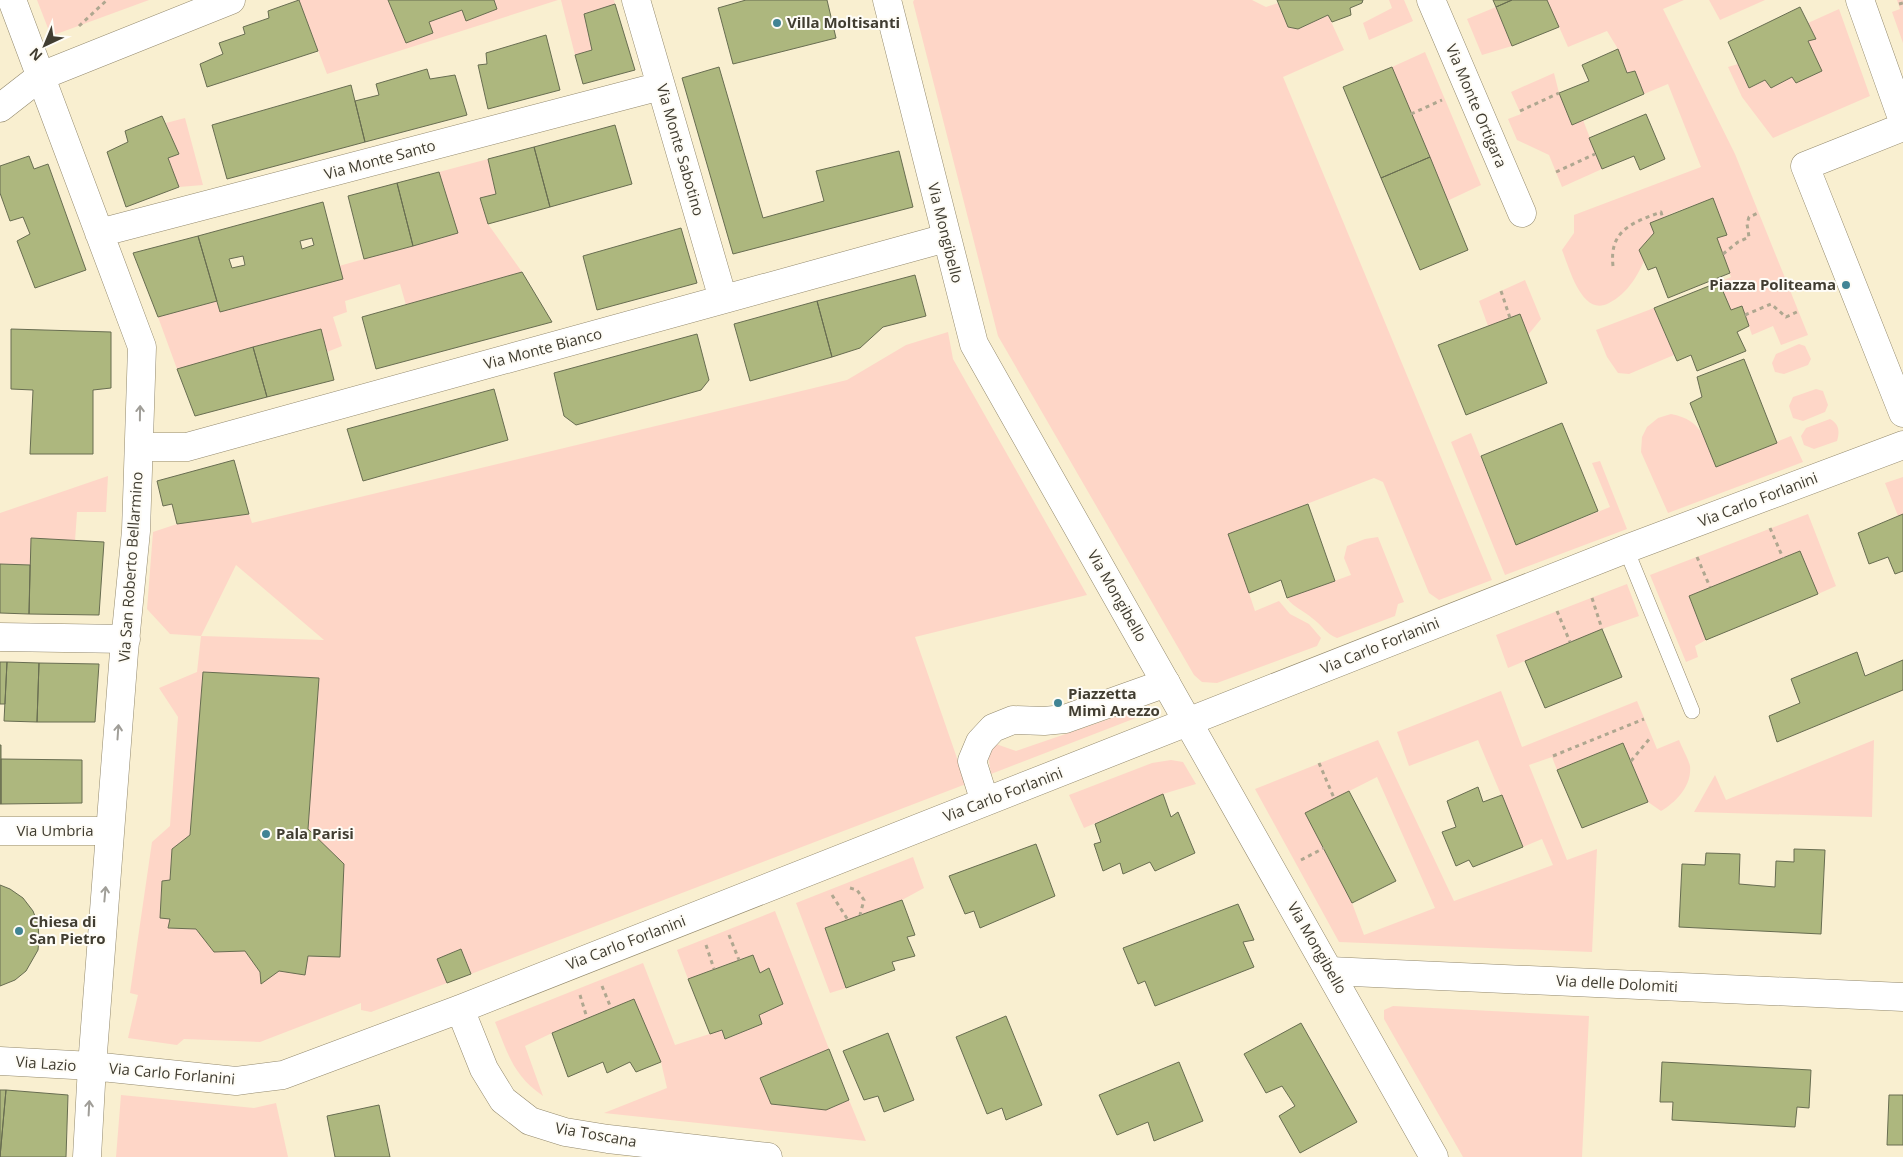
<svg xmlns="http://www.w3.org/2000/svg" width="1903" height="1157" font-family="'Open Sans',sans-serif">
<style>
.green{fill:#fed6c7;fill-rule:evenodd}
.building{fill:#adb77e;stroke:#686d51;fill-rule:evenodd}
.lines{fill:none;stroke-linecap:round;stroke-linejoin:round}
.service-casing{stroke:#93896d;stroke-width:16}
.minor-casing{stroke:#93896d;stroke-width:29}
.tertiary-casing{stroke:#93896d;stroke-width:29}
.path{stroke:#afa790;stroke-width:3;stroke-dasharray:4 4;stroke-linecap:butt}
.service{stroke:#fff;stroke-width:15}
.minor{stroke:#fff;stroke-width:28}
.tertiary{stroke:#fff;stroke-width:28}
.oneway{stroke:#a09e98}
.poi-dot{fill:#418494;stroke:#fefcf6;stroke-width:2}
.labels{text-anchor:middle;stroke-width:4;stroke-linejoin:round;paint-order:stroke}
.poi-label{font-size:15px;font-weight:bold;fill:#413d31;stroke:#fefcf6;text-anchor:start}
.street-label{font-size:15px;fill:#413d31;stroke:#fefcf6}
</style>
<rect width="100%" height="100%" fill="#f9efd0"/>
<path class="green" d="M37 0H149L51 36Z
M299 0H388L406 43 433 33 429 22 462 10 466 21 497 9 494 0H558L327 74Z
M561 0H614L615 4 584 14 592 50 575 55Z
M914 0H1252L1266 7 1278 3 1288 27 1298 29 1328 15 1344 50 1283 77 1492 580 1439 600 1429 593 1383 482 1374 478 1229 534 1255 611 1279 601 1290 614 1309 624 1321 638 1317 646 1217 683 1202 682 1194 675 998 336 913 2Z
M1389 0H1404L1413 21 1369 40 1363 23 1392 8Z
M1547 0H1684L1663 9 1735 154 1808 335 1781 345 1773 326 1752 335 1742 306 1731 310 1719 282 1731 277 1717 238 1727 235 1713 198C1702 203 1672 212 1663 218 1656 224 1653 237 1650 246 1642 268 1631 292 1609 303 1582 318 1569 267 1562 250L1574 233V215L1701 167 1668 84 1644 94 1635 71 1627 73 1618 49 1607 31 1568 47Z
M1709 0H1765L1720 20Z
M1897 0H1903V43L1892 12 1900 9Z
M1496 7 1512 46 1482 55 1467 19Z
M1839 9 1870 96 1773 138 1742 97 1728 67 1738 64 1749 88 1765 80 1771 88 1792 77 1796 83 1822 71 1808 41 1816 38 1808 23Z
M1425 52 1481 185 1447 201 1392 67Z
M1554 73 1559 93 1583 120 1602 169 1562 187 1549 155 1517 140 1508 119 1521 114 1511 92Z
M185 118 203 185 179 187 168 158 179 154 166 123Z
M488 159 496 194 480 198 488 224 522 272 406 305 400 284 345 301 347 312 333 317 342 346 327 352 320 329 177 369 158 317 217 301 220 311 339 266 457 233 439 172Z
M1525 280 1541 319 1528 335 1488 326 1479 301Z
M1654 308 1674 355 1629 374 1618 373 1607 357 1596 330Z
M948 332 953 359 1087 595 915 637 966 784 471 974 460 949 438 959 447 983 371 1012 361 1010V1003L260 1042 184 1039 177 1045 128 1038 138 995 130 993 152 842 170 826 178 717 159 688 197 672 201 636 170 634 147 609 153 532 177 524 249 514 252 523 847 380 906 345ZM236 565 324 640 201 636Z
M1799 344 1805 346 1811 359 1808 365 1784 374 1775 372 1772 363 1776 354Z
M1816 389 1823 391 1828 405 1825 412 1803 421 1793 418 1789 406 1793 397Z
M1671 414C1703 420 1705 440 1716 467L1791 436 1803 462 1668 513 1641 452 1642 437 1647 427 1658 418Z
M1830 419C1839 424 1840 431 1837 441L1814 449 1804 445 1801 436 1806 428Z
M1471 433 1516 545 1610 507 1592 463 1600 461 1627 529 1505 575 1451 442Z
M108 476 106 512H77L75 541 30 565 0 564V513Z
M1903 477V514L1898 516 1885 483Z
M1808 514 1836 586 1818 594 1800 552 1689 596 1706 640 1695 646 1698 657 1686 662 1650 575Z
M1378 537 1404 602 1398 604 1395 616 1337 638C1326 634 1322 625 1312 618 1303 610 1294 608 1287 598L1351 575 1344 558 1347 546 1365 539Z
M1627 584 1639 616 1602 629 1508 668 1496 635Z
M1501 691 1522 747 1637 701 1657 749 1679 740C1682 748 1688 758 1690 766 1692 786 1676 802 1661 811L1648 802 1623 743 1557 770 1552 757 1529 765 1567 860 1597 849 1592 952 1339 942 1255 789 1378 740 1454 901 1553 865 1542 839 1523 847 1478 740 1409 766 1397 732ZM1377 777 1435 908 1364 935 1352 903 1306 813Z
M1150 705 1146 714 991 774 988 756 996 744 1016 751Z
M1874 740 1872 817 1694 812 1715 775 1726 800Z
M1171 760 1183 762 1196 784 1163 794 1084 828 1069 795 1152 763Z
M913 857 924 888 902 900 825 928 846 988 830 993 796 903Z
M775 911 829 1049 760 1078 771 1104 826 1110 849 1100 866 1141 604 1113 667 1088 661 1062 634 999 552 1033 525 1046 543 1096C513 1075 508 1054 495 1022L643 963 675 1045 722 1030 726 1039 762 1024 759 1015 783 1004 769 968 760 973 752 955 688 979 677 950Z
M1393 1006 1589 1016 1582 1157H1463L1384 1019V1010Z
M121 1095 254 1108 276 1103 288 1157H116Z"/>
<path class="building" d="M299 0 318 51 207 87 200 64 223 54 219 43 245 34 243 27 269 18 268 11Z
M388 0H494L497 9 466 21 462 10 429 22 433 33 406 43Z
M746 0H827L836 38 733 64 718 8Z
M1277 0H1363L1362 3 1350 8 1351 15 1332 22 1328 15 1298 29 1288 27Z
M1493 0H1512L1496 7Z
M1512 0H1547L1559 27 1512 46 1496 7Z
M615 4 635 70 583 84 575 55 592 50 584 14Z
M1800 7 1816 39 1808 41 1822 71 1796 83 1792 77 1771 88 1765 80 1749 88 1728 42Z
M546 35 560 90 488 109 478 65 487 64 486 53Z
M1618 49 1627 73 1635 71 1644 94 1572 125 1559 93 1589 81 1582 65Z
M719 67 763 218 824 201 816 171 899 151 913 207 733 254 682 78Z
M1392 67 1430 157 1381 178 1343 87Z
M427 69 430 79 455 75 467 115 365 142 355 101 379 95 376 84Z
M351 85 365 142 227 179 212 125Z
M1646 114 1665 159 1640 170 1634 156 1602 169 1589 138Z
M162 116 179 154 168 158 179 187 126 207 107 152 128 142 125 131Z
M615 125 632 184 550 207 534 147Z
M534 147 550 207 488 224 480 198 496 194 488 159Z
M29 156 34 169 48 164 86 270 35 288 17 241 30 234 23 217 10 221 0 193V166Z
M1430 157 1468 250 1420 270 1381 178Z
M439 172 458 233 413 246 397 183Z
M397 183 413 246 364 259 348 196Z
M1713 198 1727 235 1717 238 1730 273 1668 298 1656 267 1648 270 1639 250 1654 233 1650 223Z
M323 202 343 279 220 312 198 236ZM312 238 314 245 302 249 300 241ZM243 256 245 265 232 268 229 259Z
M681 228 697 283 597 310 583 256Z
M198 236 217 301 158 317 133 253Z
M522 272 552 322 376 369 362 317Z
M915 275 926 316 883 327 860 348 832 357 817 301Z
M1719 282 1731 310 1742 306 1749 326 1737 332 1746 351 1697 371 1691 355 1677 361 1654 308Z
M817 301 832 357 750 381 734 324Z
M1520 314 1547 383 1466 415 1438 345Z
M11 329 111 332V388L93 390V454H30L33 390 11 389Z
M321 329 334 380 267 397 253 347Z
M697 334 709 380 701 390 576 425 564 416 554 373Z
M253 347 267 397 195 416 177 369Z
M1744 359 1777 443 1716 467 1690 403 1702 397 1697 377Z
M494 389 508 440 363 481 347 429Z
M1562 423 1598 511 1516 545 1481 456Z
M234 460 249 514 177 524 172 504 163 506 157 481Z
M1308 504 1335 581 1287 598 1281 580 1249 593 1228 534Z
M1903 514V571L1895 574 1888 557 1869 564 1858 533Z
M31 538 104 542 99 615 29 614Z
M1800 551 1818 594 1706 640 1689 596Z
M0 564 30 565 29 614 0 613Z
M1602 629 1622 677 1545 708 1525 661Z
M1857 652 1865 676 1903 660V690L1777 742 1769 716 1800 703 1791 679Z
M0 662H7L5 704H0Z
M7 662 39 663 37 722 4 721Z
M39 663 99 664 95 722H37Z
M203 672 319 678 308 829 344 864 340 957 308 956 305 975 279 971 261 984 260 972 245 951 214 952 196 929 168 928 170 919 160 918 162 881 170 880 172 849 190 835Z
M1623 743 1648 802 1582 828 1557 770Z
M0 745H1V804H0Z
M1 759 82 760V803L1 804Z
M1478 787 1483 802 1502 795 1523 847 1473 867 1469 860 1456 866 1442 832 1456 827 1447 801Z
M1349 791 1396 881 1352 903 1305 813Z
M1163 794 1171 817 1178 812 1195 853 1155 871 1150 862 1123 874 1120 863 1103 871 1094 844 1101 842 1095 824Z
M1036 844 1055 896 980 928 974 911 965 914 949 876Z
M1794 849 1825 850 1821 934 1679 927 1682 864 1705 865 1706 853 1740 854 1739 884 1775 887 1776 861 1794 862Z
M0 885 10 889 23 898 33 911 38 924 39 939 38 950 26 971 15 980 0 986Z
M902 900 915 935 907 937 915 956 892 962 895 970 846 988 825 928Z
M1238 904 1254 940 1243 942 1254 967 1155 1006 1145 981 1138 984 1123 948Z
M461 949 471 974 447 983 437 959Z
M753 955 760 973 769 968 783 1004 759 1015 762 1024 725 1039 722 1030 710 1034 688 979Z
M634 999 661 1062 636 1072 630 1062 607 1073 603 1062 568 1077 552 1033Z
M1006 1016 1042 1105 1006 1120 1002 1108 987 1114 956 1037Z
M1301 1023 1357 1122 1300 1153 1279 1116 1295 1106 1282 1086 1266 1093 1244 1054Z
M888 1033 914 1100 884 1112 878 1096 864 1100 843 1051Z
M829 1049 849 1100 826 1110 771 1104 760 1078Z
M1179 1062 1203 1121 1154 1141 1148 1122 1117 1135 1099 1095Z
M1662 1062 1811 1070 1809 1108 1797 1107 1795 1127 1672 1120 1673 1102H1660Z
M0 1090H6L0 1157Z
M6 1090 68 1095 66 1157H0Z
M1889 1095H1903V1145H1887Z
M379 1105 390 1157H335L327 1116Z"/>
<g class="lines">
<g class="service-casing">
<path id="service" d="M1626 549 1692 711"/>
</g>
<g class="minor-casing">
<path id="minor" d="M12 0 142 347 136 531 124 652 92 1066 87 1157
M636 0 723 299
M1431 0 1522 213
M1860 0 1903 121
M0 108 41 76 231 0
M1903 127 1805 166 1903 413
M99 233 661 86
M139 447H187L946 238
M0 637 126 639
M985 802 972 761 980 742 993 728 1013 720 1044 721 1065 719 1166 683
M0 831H110
M1330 971 1903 997
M460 1009 484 1069 503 1100 530 1121 565 1132 608 1139 768 1157
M0 1061 92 1066 236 1081 283 1075 460 1009 1626 549 1903 445"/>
</g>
<g class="tertiary-casing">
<path id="tertiary" d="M887 0 974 344 1434 1157"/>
</g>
<path class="path" d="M1899 4 1903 3
M79 26 107 0
M1520 111 1559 93
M1411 114 1442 100
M1556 172 1595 154
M1723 254 1738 242 1749 237 1747 224 1749 217 1758 213
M1613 266C1609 230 1632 223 1661 212L1663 219
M1501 291 1510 318
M1745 315 1771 304 1786 317 1799 311
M1770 528 1783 558
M1697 557 1710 587
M1592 598 1602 629
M1557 611 1570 642
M1553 756 1644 719
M1631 761 1651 737
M1319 763 1334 798
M1301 860 1324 848
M850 888 857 890 864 900 860 915
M832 895 848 920
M729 935 739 960
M706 945 714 969
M602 986 611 1008
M580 995 587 1018"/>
<use href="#service" class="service"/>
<use href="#minor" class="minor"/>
<use href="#tertiary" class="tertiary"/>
</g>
<defs><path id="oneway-shaft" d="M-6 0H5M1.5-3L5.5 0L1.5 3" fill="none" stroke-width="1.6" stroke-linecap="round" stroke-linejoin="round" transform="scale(1.25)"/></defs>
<g class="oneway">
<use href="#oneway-shaft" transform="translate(140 413) rotate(-89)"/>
<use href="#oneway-shaft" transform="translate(118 732) rotate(-86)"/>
<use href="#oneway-shaft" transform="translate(105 894) rotate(-85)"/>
<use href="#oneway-shaft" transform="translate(89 1108) rotate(-87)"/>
</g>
<g class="poi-dot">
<circle cx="777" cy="23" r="5"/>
<circle cx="1846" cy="285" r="5"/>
<circle cx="1058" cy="703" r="5"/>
<circle cx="266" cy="834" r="5"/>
<circle cx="19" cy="931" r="5"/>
</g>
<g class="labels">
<g class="poi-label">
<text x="787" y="28">Villa Moltisanti</text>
<text x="1836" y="290" text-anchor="end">Piazza Politeama</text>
<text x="1068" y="699">Piazzetta<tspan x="1068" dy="17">Mimì Arezzo</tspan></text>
<text x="276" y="839">Pala Parisi</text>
<text x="29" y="927">Chiesa di<tspan x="29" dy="17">San Pietro</tspan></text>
</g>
<g class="street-label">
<text transform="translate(1476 106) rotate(67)" y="5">Via Monte Ortigara</text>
<text transform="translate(680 150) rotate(74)" y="5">Via Monte Sabotino</text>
<text transform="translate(380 160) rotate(-15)" y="5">Via Monte Santo</text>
<text transform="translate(945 233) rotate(76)" y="5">Via Mongibello</text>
<text transform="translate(543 349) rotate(-15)" y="5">Via Monte Bianco</text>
<text transform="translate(1758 500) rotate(-21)" y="5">Via Carlo Forlanini</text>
<text transform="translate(131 567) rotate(-86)" y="5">Via San Roberto Bellarmino</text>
<text transform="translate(1117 596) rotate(60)" y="5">Via Mongibello</text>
<text transform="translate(1380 646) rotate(-22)" y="5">Via Carlo Forlanini</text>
<text transform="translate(1003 795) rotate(-21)" y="5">Via Carlo Forlanini</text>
<text x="55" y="836">Via Umbria</text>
<text transform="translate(626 943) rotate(-21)" y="5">Via Carlo Forlanini</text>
<text transform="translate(1317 948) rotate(60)" y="5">Via Mongibello</text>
<text transform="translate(1617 984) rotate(3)" y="5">Via delle Dolomiti</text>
<text transform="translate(46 1064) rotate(4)" y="5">Via Lazio</text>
<text transform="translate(172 1074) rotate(5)" y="5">Via Carlo Forlanini</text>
<text transform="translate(596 1135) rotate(10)" y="5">Via Toscana</text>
</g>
</g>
<g transform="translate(45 45) rotate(224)" stroke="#fefcf6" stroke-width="4" paint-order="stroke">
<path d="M0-4L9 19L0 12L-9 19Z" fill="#413d31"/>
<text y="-8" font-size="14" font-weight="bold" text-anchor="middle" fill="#413d31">N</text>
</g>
</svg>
